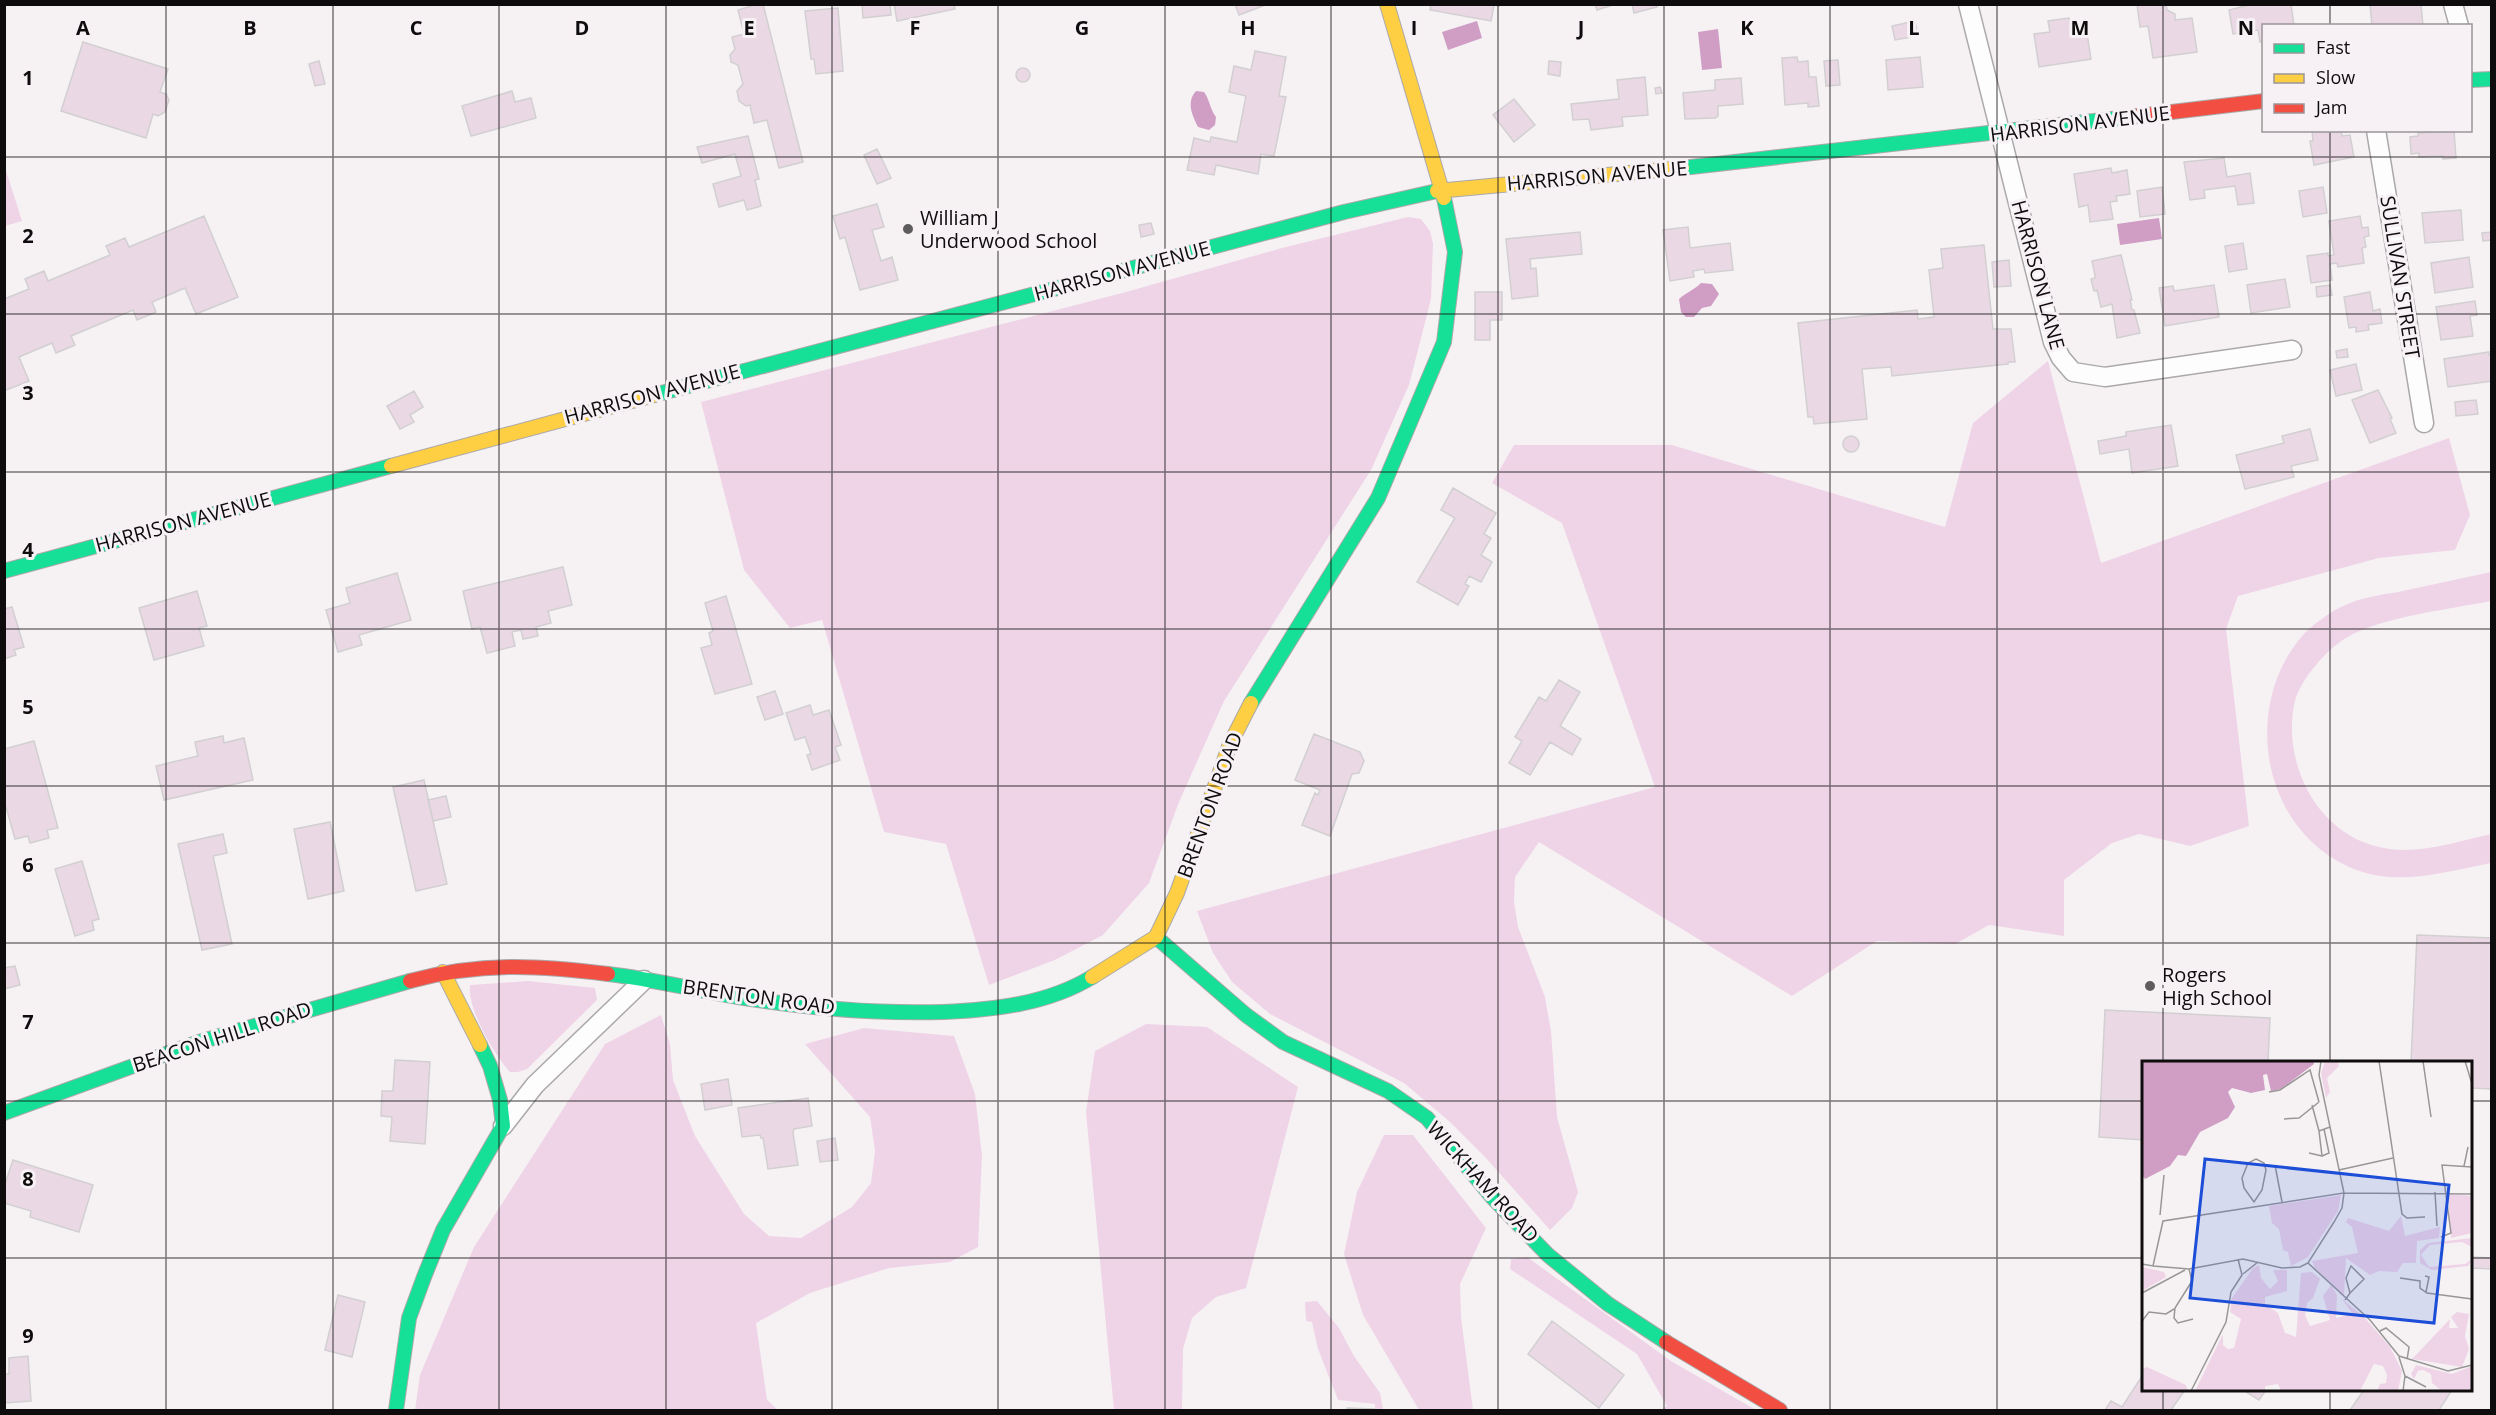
<svg xmlns="http://www.w3.org/2000/svg" width="2496" height="1415" font-family="'Open Sans',sans-serif">
<style>
.green{fill:#efd4e7}
.water{fill:#d09dc4}
.building{fill:#ead9e5;stroke:#d2cfd1;stroke-width:1.5}
.lines{fill:none;stroke-linecap:round;stroke-linejoin:round}
.street-casing{stroke:#aaa8a9;stroke-width:21}
.fast-casing{stroke:#aaa8a9;stroke-width:16}
.slow-casing{stroke:#aaa8a9;stroke-width:16}
.jam-casing{stroke:#aaa8a9;stroke-width:16}
.street{stroke:#fefdfd;stroke-width:18}
.fast{stroke:#16e098;stroke-width:14}
.slow{stroke:#ffcf43;stroke-width:14}
.jam{stroke:#f24e42;stroke-width:14}
.grid{fill:none;stroke:#0e0c0d;stroke-width:1.5;stroke-opacity:0.55}
.poi-dot{fill:#5f5c5e;stroke:#f7f1f5;stroke-width:2}
.labels{text-anchor:middle;stroke-width:6;stroke-linejoin:round;paint-order:stroke}
.street-label{font-size:20px;fill:#0e0c0d;stroke:#f7f1f5}
.poi-label{font-size:20px;fill:#0e0c0d;stroke:#f7f1f5;text-anchor:start}
.inset-road{fill:none;stroke:#999698;stroke-width:1.5}
.view{fill:#1d4ed8;fill-opacity:0.15;stroke:#1d4ed8;stroke-width:3}
.inset-edge{fill:none;stroke:#0e0c0d;stroke-width:3}
.grid-label{font-size:20px;text-anchor:middle;font-weight:bold;fill:#0e0c0d;stroke:#f7f1f5;stroke-width:6;stroke-linejoin:round;paint-order:stroke}
</style>
<rect width="100%" height="100%" fill="#f6f2f4"/>
<path class="green" d="M4 164 22 221 5 226H4Z
M1408 217 1421 219 1430 231 1433 244 1431 299 1409 385 1371 470 1224 701 1179 802 1149 883 1103 935 1055 960 989 985 946 844 884 832 822 620 790 628 744 570 701 402 1126 292 1282 248Z
M2048 361 2101 563 2449 438 2470 515 2455 550 2379 558 2238 596 2226 629 2249 826 2190 846 2139 834 2112 843 2064 880V936L1989 925 1955 944 1877 941 1792 996 1539 842 1515 877 1514 902 1518 927 1545 997 1551 1031 1557 1117 1578 1192 1572 1208 1550 1230 1485 1157 1450 1122 1404 1083 1270 1014 1232 982 1213 953 1197 911 1655 787 1562 523 1492 483 1514 445H1672L1945 527 1973 423Z
M2491 572V601C2451 609 2380 617 2346 638 2327 649 2301 679 2295 701 2281 761 2316 833 2379 847 2416 856 2455 842 2491 834V863C2444 872 2396 888 2349 867 2275 834 2249 742 2280 671 2288 654 2300 635 2315 624 2323 618 2332 611 2341 607 2358 598 2380 595 2398 592 2429 585 2460 579 2491 572Z
M528 981 595 988 597 1000 527 1069 518 1072H510C494 1054 467 1009 470 985Z
M661 1015 670 1044 673 1080 695 1136 744 1214 769 1236 801 1238 852 1207 871 1183 875 1151 870 1117 805 1044 864 1028 954 1036 975 1094 982 1156 978 1247 950 1262 889 1268 810 1293 756 1323 767 1400 778 1410H415L420 1375 474 1247 605 1044Z
M1146 1024 1207 1027 1298 1087 1246 1288 1216 1297 1192 1318 1183 1349 1182 1410H1114L1086 1112 1095 1051Z
M1384 1135H1413L1486 1228 1460 1284 1461 1317 1473 1410H1419L1363 1315 1344 1254 1357 1192Z
M1527 1257 1671 1361 1756 1410H1660L1667 1406 1637 1354 1510 1269 1511 1259Z
M1317 1301 1339 1328 1354 1356 1380 1393 1383 1409 1380 1410 1375 1409V1404L1338 1400 1318 1349 1312 1322 1306 1321 1305 1302Z"/>
<path class="water" d="M1477 21 1482 38 1448 50 1442 32Z
M1718 29 1722 68 1702 70 1698 32Z
M1196 91 1204 92C1209 98 1210 109 1216 117L1215 125 1209 130 1198 127C1192 115 1186 102 1196 91Z
M2159 218 2162 239 2120 245 2117 224Z
M1701 283 1712 284 1719 294 1711 306 1702 308 1694 317H1686L1681 312 1679 299C1687 292 1694 290 1701 283Z"/>
<path class="building" d="M758 4H763L803 162 779 168 767 120 754 123 750 105 746 106 739 101 737 91 743 84 738 65 731 62 730 55 735 49 732 37 744 34 738 10Z
M862 4H890L891 15 863 18Z
M894 4H954L955 9 897 21Z
M1235 4H1268L1239 15Z
M1431 4H1499V6L1494 5 1491 21 1430 10Z
M1595 4H1613V5L1597 10Z
M1632 4H1656L1657 7 1634 13Z
M2137 4H2166L2167 10 2175 14V20L2192 18 2197 52 2153 58 2148 26 2140 27Z
M2253 4H2291L2294 26H2264V42H2260L2258 30 2233 34 2229 10Z
M2370 4H2421L2423 26H2372Z
M838 8 843 71 816 74 814 59H811L805 11Z
M2069 18 2071 29 2086 27 2091 59 2039 67 2034 34 2050 32 2048 21Z
M1915 21 1918 36 1895 40 1892 26Z
M83 42 168 69 160 92 166 94 169 100 165 112 158 116 153 114 146 138 61 111Z
M1255 51 1286 57 1279 96 1286 97 1274 156 1261 154 1258 174 1216 165 1214 175 1187 170 1194 138 1210 142 1211 137 1237 142 1246 96 1229 92 1234 66 1251 70Z
M1797 57 1798 62 1808 61 1809 77H1816L1819 106 1808 107V103L1785 105 1782 58Z
M1920 57 1923 87 1888 90 1886 60Z
M1838 60 1840 85 1826 86 1824 61Z
M319 61 325 84 315 86 309 64Z
M1549 61 1561 62 1560 76 1548 74Z
M1016 75a7 7 0 1 1 14 0a7 7 0 1 1-14 0Z
M1645 77 1648 115 1622 117 1623 126 1591 130 1589 119 1573 120 1571 104 1619 99 1617 80Z
M1741 78 1743 104 1718 106V116L1715 118 1685 119 1683 93 1715 90V80Z
M1660 87 1662 93 1656 94 1655 88Z
M512 91 515 102 531 98 536 118 471 136 462 106Z
M1514 99 1535 125 1514 142 1493 115Z
M2312 130H2341L2342 136 2350 135 2354 157 2314 165 2310 141H2313Z
M2454 131 2456 158 2443 159V156L2419 157V153L2411 154 2410 137 2418 136V133Z
M748 136 759 179 755 180 761 206 747 210 744 200 719 207 713 184 741 176 735 154 702 163 697 147Z
M877 149 891 178 877 184 864 155Z
M2224 158 2227 177 2250 173 2254 203 2238 205 2235 186 2204 190 2205 198 2190 200 2184 162Z
M2111 168 2112 173 2127 170 2130 194 2116 196 2117 201 2110 202 2113 219 2090 222 2088 205 2079 207 2074 174Z
M2162 187 2165 214 2140 217 2137 191Z
M2323 187 2327 213 2303 217 2299 191Z
M877 204 884 227 872 230 881 261 892 257 898 280 860 290 845 237 840 239 833 216Z
M2461 210 2463 240 2425 243 2422 213Z
M204 216 238 297 196 314 185 288 152 302 156 312 137 320 133 310 71 336 75 345 56 353 52 343 19 357 29 381 4 391V299L29 289 25 279 44 271 48 281 110 255 106 246 125 238 129 247Z
M2360 216 2362 228 2368 227 2369 236 2364 237 2366 247 2362 248 2364 263 2338 267 2337 263 2330 264 2332 280 2311 283 2307 256 2328 253V256L2334 255 2329 221Z
M1151 223 1154 234 1141 237 1139 225Z
M1688 227 1690 248 1730 243 1733 270 1705 273 1704 269 1693 271 1694 277 1670 281 1663 230Z
M1580 232 1582 254 1530 259 1531 269 1536 268 1538 296 1512 299 1506 239Z
M2492 232V240L2483 241 2482 233Z
M2243 243 2247 269 2229 272 2225 246Z
M1984 245 1993 329H2011L2015 362H2008V364L1892 376 1891 367 1862 369 1867 419 1814 424 1813 417H1808L1798 323 1917 310 1918 319 1934 317 1929 270 1943 268 1941 249Z
M2121 255 2132 300H2130L2132 310H2134L2140 333 2117 338 2112 304 2101 307 2097 290 2094 291 2091 279 2095 278V275L2092 261Z
M2469 257 2473 287 2435 293 2431 263Z
M2009 260 2011 286 1994 287 1992 262Z
M2285 279 2290 307 2251 313 2247 285Z
M2214 285 2219 317 2165 326 2159 288 2173 286 2174 291Z
M2330 285 2332 295 2317 297 2316 287Z
M1475 292H1502V320H1490V340H1475Z
M2370 292 2373 311 2380 309 2382 323 2368 325 2369 330 2356 332V327L2349 328 2344 297Z
M2475 301 2477 315 2470 316 2473 336 2441 340 2436 307Z
M2347 349 2348 357 2337 358 2336 351Z
M2489 352V355H2492V381L2448 387 2444 359Z
M2356 364 2362 390 2336 396 2330 370Z
M2378 390 2392 418 2390 419 2396 433 2370 443 2352 400Z
M414 391 423 407 410 415 414 422 400 429 387 406Z
M2476 400 2478 414 2456 416 2455 402Z
M2171 425 2178 466 2132 473 2129 449 2100 454 2098 441 2126 436V432Z
M2310 429 2318 460 2291 466 2294 477 2245 489 2236 455 2284 443 2282 436Z
M1843 444a8 8 0 1 1 16 0a8 8 0 1 1-16 0Z
M1453 488 1496 513 1484 534 1491 538 1481 555 1492 562 1481 582 1469 576 1465 584 1469 586 1458 605 1417 582 1455 518 1441 510Z
M563 567 572 605 548 611 551 623 536 627 538 636 523 639 521 630 512 632 515 646 487 653 480 627 472 629 463 591Z
M397 573 411 620 359 635 362 645 338 652 326 610 350 603 346 588Z
M197 591 207 626 199 628 204 646 154 660 139 608Z
M726 596 752 684 715 694 701 648 712 645 709 633 713 631 705 603Z
M12 607 24 647 14 650 16 655 4 659V609Z
M1559 680 1580 692 1560 726 1581 739 1572 755 1550 742 1530 775 1509 763 1522 741 1515 737 1539 697 1546 701Z
M775 691 783 714 765 720 757 697Z
M810 705 813 715 829 710 841 745 835 747 840 760 812 770 807 755 811 754 805 737 795 740 786 713Z
M1314 734 1360 752 1364 761 1359 773 1352 774 1330 836 1302 825 1315 793 1318 795 1320 790 1295 780Z
M223 736 224 743 244 738 253 780 164 800 156 766 198 756 195 742Z
M34 741 58 828 47 830 49 838 30 843 28 836 15 839 4 800V749Z
M424 780 447 884 416 891 393 787Z
M446 796 451 817 433 821 428 800Z
M330 822 344 891 308 899 294 829Z
M223 834 227 853 213 856 232 944 202 950 178 844Z
M82 861 99 919 92 921 94 930 75 936 55 869Z
M2417 935 2492 938V1089L2470 1088V1062H2411Z
M15 966 20 985 4 989V968Z
M2105 1010 2270 1018 2268 1062H2144V1140L2099 1137Z
M395 1060 430 1062 425 1144 390 1141 392 1117 381 1116 382 1091H393Z
M728 1079 732 1105 705 1110 701 1084Z
M808 1098 812 1126 794 1129 793 1133 798 1165 768 1169 763 1138H761L760 1135 742 1137 738 1108Z
M835 1138 838 1160 820 1162 817 1141Z
M13 1160 93 1185 79 1232 30 1217 31 1211 4 1203V1187Z
M2470 1257 2492 1258V1269L2470 1268Z
M338 1295 365 1302 352 1357 325 1350Z
M1552 1321 1624 1375 1599 1408 1528 1354Z
M28 1356 31 1401 4 1403V1374H9V1358Z
M2144 1373V1390H2185L2171 1410H2105L2111 1401 2122 1407Z
M2243 1390H2266L2259 1400Z
M2364 1390H2452L2439 1410H2350Z
M1347 1408 1374 1409V1410H1347Z"/>
<g class="lines">
<g class="street-casing">
<path id="street" d="M1968 4 2053 342 2061 358 2073 372 2105 377 2292 350
M2453 4 2459 26
M2376 130 2424 423
M503 1126 535 1085 644 980"/>
</g>
<g class="fast-casing">
<path id="fast" d="M2470 80 2492 79
M1682 168 2138 116
M654 395 1344 212 1437 191
M4 571 391 466
M1251 703 1378 498 1444 342 1455 252 1444 198
M1156 937 1246 1015 1283 1042 1388 1091 1427 1118 1492 1197 1548 1255 1608 1304 1666 1342
M608 974C652 979 695 990 738 997 806 1008 874 1014 943 1012 993 1010 1048 1004 1092 977
M4 1113 199 1042 410 981
M396 1410 409 1318 424 1277 443 1230 503 1126 500 1100 490 1066 480 1045"/>
</g>
<g class="slow-casing">
<path id="slow" d="M1387 4 1444 198
M1437 191 1682 168
M391 466 654 395
M443 972 480 1045
M1092 977 1156 937 1177 893 1230 744 1251 703"/>
</g>
<g class="jam-casing">
<path id="jam" d="M2138 116 2264 101
M410 981C479 962 538 965 608 974
M1666 1342 1780 1410"/>
</g>
<use href="#street" class="street"/>
<use href="#fast" class="fast"/>
<use href="#slow" class="slow"/>
<use href="#jam" class="jam"/>
</g>
<path class="grid" d="M166 4V1410M333 4V1410M499 4V1410M666 4V1410M832 4V1410M998 4V1410M1165 4V1410M1331 4V1410M1498 4V1410M1664 4V1410M1830 4V1410M1997 4V1410M2163 4V1062M2330 4V26M2330 130V1062M4 157H2492M4 314H2492M4 472H2492M4 629H2492M4 786H2492M4 943H2492M4 1101H2144M2470 1101H2492M4 1258H2144M2470 1258H2492M2163 1390V1410M2330 1390V1410"/>
<g class="poi-dot">
<circle cx="908" cy="229" r="6"/>
<circle cx="2150" cy="986" r="6"/>
</g>
<g class="labels">
<g class="street-label">
<text transform="translate(2080 124) rotate(-7)" y="7">HARRISON AVENUE</text>
<text transform="translate(1597 176) rotate(-5)" y="7">HARRISON AVENUE</text>
<text transform="translate(1122 271) rotate(-15)" y="7">HARRISON AVENUE</text>
<text transform="translate(2038 275) rotate(75)" y="7">HARRISON LANE</text>
<text transform="translate(2400 277) rotate(81)" y="7">SULLIVAN STREET</text>
<text transform="translate(652 394) rotate(-15)" y="7">HARRISON AVENUE</text>
<text transform="translate(183 522) rotate(-15)" y="7">HARRISON AVENUE</text>
<text transform="translate(1210 805) rotate(-70)" y="7">BRENTON ROAD</text>
<text transform="translate(759 997) rotate(8)" y="7">BRENTON ROAD</text>
<text transform="translate(222 1037) rotate(-18)" y="7">BEACON HILL ROAD</text>
<text transform="translate(1483 1182) rotate(48)" y="7">WICKHAM ROAD</text>
</g>
<g class="poi-label">
<text x="920" y="225">William J<tspan x="920" dy="23">Underwood School</tspan></text>
<text x="2162" y="982">Rogers<tspan x="2162" dy="23">High School</tspan></text>
</g>
</g>
<g transform="translate(2142 1061)">
<rect width="330" height="330" fill="#f6f2f4"/>
<path d="M183 0H196L197 5 185 17 188 31 184 37 179 12ZM306 133 330 135V172L309 177ZM199 134 196 150 166 196 149 205 146 191 141 189 137 168 130 162 127 145ZM259 155 263 175 298 166 297 177 275 180 274 202H261L255 211 237 210 228 214 204 197 202 235 173 207 170 200 216 192 210 166 204 161 206 157 247 170ZM330 177V186L320 181 288 184 279 194 287 206 323 203 330 198 326 205 290 209 278 202V189L286 182ZM117 204 119 217 128 228 136 220 131 209H145V230L123 236V243L136 252 143 272 154 276 159 212 170 211 178 218 171 237 165 242 163 254 168 265 188 259 181 235 189 224 195 234 194 257 211 253 199 237 223 257 248 286 260 310 256 330H235L238 323 244 322 245 314 241 305 232 303 218 330H139L136 323 123 325V330H53L81 273V284L86 288 92 287 99 258 88 251 90 237 111 207ZM0 206 22 211 24 216 0 230ZM315 251 327 253 323 275 327 288 320 306 270 298 308 258 307 267H316L309 256ZM274 304 310 313 330 305V330H300L290 322 289 313 281 309 276 310 272 318 269 313ZM5 306 44 324 46 330H0V308Z" fill="#efd4e7"/>
<path d="M0 0H171L172 3 139 28 129 30 125 13 121 14 123 29 109 32 90 27 86 31 93 46 86 57 58 71 44 95 36 94 28 105 3 118 0 114Z" fill="#d09dc4"/>
<path class="inset-road" d="M237 0 260 153 265 157 283 156M281 0 289 56M323 0 330 23M127 31 138 29 168 9 177 41M170 44 177 70M142 58 157 57 177 41M167 92 180 95 177 70 188 66M180 95 187 92 182 68M114 98 122 102 124 109 120 129 112 141 102 127 100 117 106 102ZM133 104 140 141M322 105 326 86M197 109 251 97M293 131 295 165M18 154 22 114M299 176 309 172 300 104 330 106M166 202 228 259 257 295 306 310 330 304M0 203 11 205 21 160 202 132 177 14 179 0M11 205 47 208 101 198 140 207 158 206 166 202 192 161 200 147 202 132 330 133M47 208 50 220 33 247 32 257 36 262 51 258M101 213 116 201M283 215 287 216 284 231M258 217 278 220V227L285 232 330 238M0 232 43 209M203 239 208 232 204 217 209 205 222 218 208 232M0 260 7 251 24 253 32 248M238 270 244 267 267 286 265 299M257 296 263 315 261 330M263 315 284 326M49 330 84 261 89 231 100 214 96 198"/>
<path class="view" d="M63 98 307 124 292 262 48 237Z"/>
<rect width="330" height="330" class="inset-edge"/>
</g>
<g class="grid-label">
<text x="83" y="35">A</text>
<text x="250" y="35">B</text>
<text x="416" y="35">C</text>
<text x="582" y="35">D</text>
<text x="749" y="35">E</text>
<text x="915" y="35">F</text>
<text x="1082" y="35">G</text>
<text x="1248" y="35">H</text>
<text x="1414" y="35">I</text>
<text x="1581" y="35">J</text>
<text x="1747" y="35">K</text>
<text x="1914" y="35">L</text>
<text x="2080" y="35">M</text>
<text x="2246" y="35">N</text>
<text x="28" y="85">1</text>
<text x="28" y="243">2</text>
<text x="28" y="400">3</text>
<text x="28" y="557">4</text>
<text x="28" y="714">5</text>
<text x="28" y="872">6</text>
<text x="28" y="1029">7</text>
<text x="28" y="1186">8</text>
<text x="28" y="1343">9</text>
</g>
<rect width="2496" height="1415" fill="none" stroke="#0e0c0d" stroke-width="12"/>
<rect x="2262" y="24" width="210" height="108" fill="#f7f1f5" stroke="#9a9598" stroke-width="1.5"/>
<rect x="2274" y="44" width="30" height="9" fill="#16e098" stroke="#9a9598" stroke-width="1.5"/>
<text x="2316" y="54" font-size="18" fill="#0e0c0d">Fast</text>
<rect x="2274" y="74" width="30" height="9" fill="#ffcf43" stroke="#9a9598" stroke-width="1.5"/>
<text x="2316" y="84" font-size="18" fill="#0e0c0d">Slow</text>
<rect x="2274" y="104" width="30" height="9" fill="#f24e42" stroke="#9a9598" stroke-width="1.5"/>
<text x="2316" y="114" font-size="18" fill="#0e0c0d">Jam</text>
</svg>
